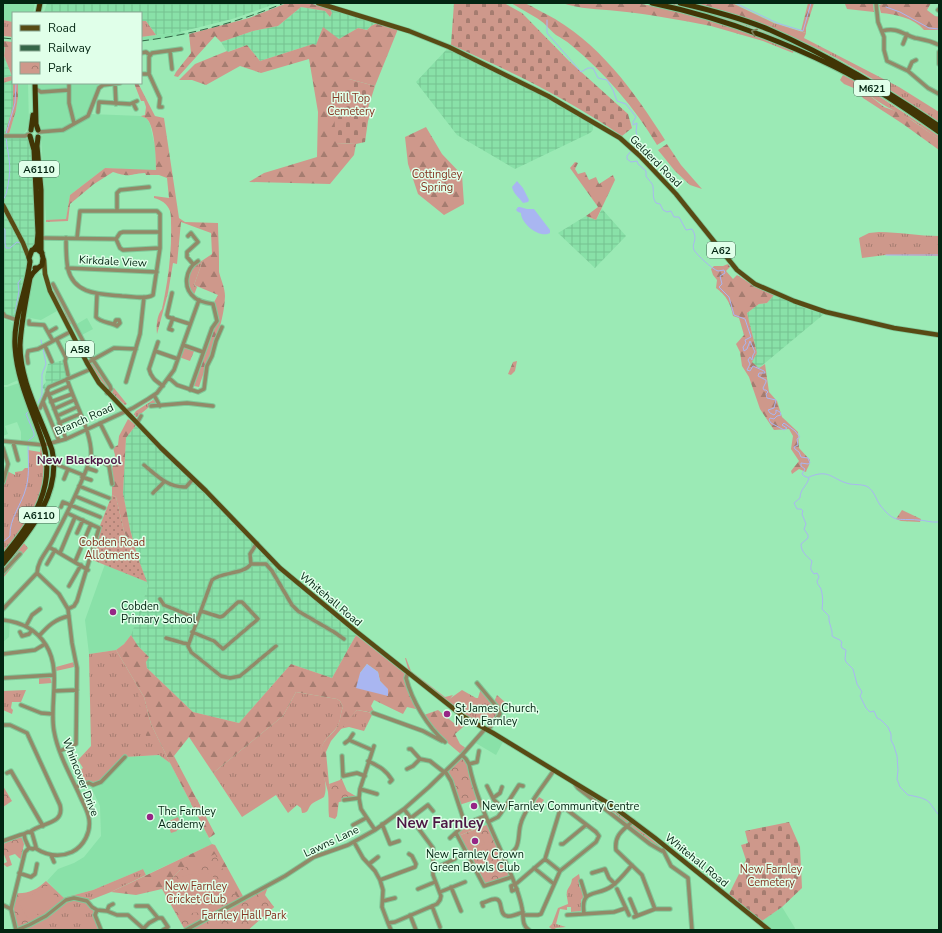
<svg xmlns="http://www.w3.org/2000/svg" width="942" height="933" font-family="'Nunito Sans',sans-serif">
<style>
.built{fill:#89e1a8}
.industrial{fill:url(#industrial-grid)}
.grass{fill:url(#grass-tufts)}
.forest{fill:url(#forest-firs);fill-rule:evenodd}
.wetland{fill:url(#wetland-marsh)}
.cemetery{fill:url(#cemetery-stones)}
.park{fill:url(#park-crowns)}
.garden{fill:url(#garden-dots)}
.pitch{fill:#ce988b}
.water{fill:#a9b6f1}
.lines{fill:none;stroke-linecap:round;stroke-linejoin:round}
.stream{stroke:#a9b6f1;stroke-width:1}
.minor-casing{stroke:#80c798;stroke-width:5.5}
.major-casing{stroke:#80c798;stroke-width:6}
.highway-casing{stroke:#80c798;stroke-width:7}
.minor{stroke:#928968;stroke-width:3.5}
.major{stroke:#584a14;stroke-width:4.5}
.highway{stroke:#413505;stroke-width:5}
.rail{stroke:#346547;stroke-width:1;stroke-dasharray:8 4;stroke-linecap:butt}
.oneway{stroke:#797c55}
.poi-dot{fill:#962686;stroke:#e0ffe9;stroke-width:1.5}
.labels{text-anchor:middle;stroke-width:3;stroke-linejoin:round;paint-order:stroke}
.shield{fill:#e0ffe9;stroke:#456652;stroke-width:1}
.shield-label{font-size:10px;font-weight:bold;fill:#032512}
.park-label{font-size:11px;fill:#853522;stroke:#e0ffe9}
.street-label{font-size:11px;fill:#032512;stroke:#e0ffe9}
.poi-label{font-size:11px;fill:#032512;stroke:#e0ffe9;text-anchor:start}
.neighbourhood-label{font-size:12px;font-weight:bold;fill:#4d1744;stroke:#e0ffe9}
.district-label{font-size:15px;font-weight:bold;fill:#4d1744;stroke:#e0ffe9}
</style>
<defs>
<pattern id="industrial-grid" width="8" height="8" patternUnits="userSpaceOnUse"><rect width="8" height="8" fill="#89e1a8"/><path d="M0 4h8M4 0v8" fill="none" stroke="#75c190"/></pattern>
<pattern id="grass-tufts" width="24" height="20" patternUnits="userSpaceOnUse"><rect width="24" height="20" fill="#ce988b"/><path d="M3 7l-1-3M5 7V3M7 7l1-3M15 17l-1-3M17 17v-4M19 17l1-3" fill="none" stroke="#a57c70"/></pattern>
<pattern id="forest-firs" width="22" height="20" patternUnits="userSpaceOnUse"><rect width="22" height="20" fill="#ce988b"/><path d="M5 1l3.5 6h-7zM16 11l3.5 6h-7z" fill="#a57c70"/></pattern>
<pattern id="wetland-marsh" width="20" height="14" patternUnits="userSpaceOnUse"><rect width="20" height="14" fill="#ce988b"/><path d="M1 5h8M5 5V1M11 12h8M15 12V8" fill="none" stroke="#a57c70"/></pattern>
<pattern id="cemetery-stones" width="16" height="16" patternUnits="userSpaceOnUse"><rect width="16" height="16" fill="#ce988b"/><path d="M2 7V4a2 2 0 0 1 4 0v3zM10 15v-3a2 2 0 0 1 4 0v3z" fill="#a57c70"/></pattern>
<pattern id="park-crowns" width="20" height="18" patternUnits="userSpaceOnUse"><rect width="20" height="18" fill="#ce988b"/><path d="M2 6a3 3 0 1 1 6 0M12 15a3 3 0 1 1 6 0" fill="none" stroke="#a57c70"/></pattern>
<pattern id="garden-dots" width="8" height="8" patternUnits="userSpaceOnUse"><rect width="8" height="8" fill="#ce988b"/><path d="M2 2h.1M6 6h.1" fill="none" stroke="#a57c70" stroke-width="1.8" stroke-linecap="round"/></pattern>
</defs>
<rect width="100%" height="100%" fill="#9beab5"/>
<path class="built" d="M3 3H35L33 13H13V22L3 20Z
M180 32 189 34 141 42V37Z
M18 83H28L29 126 25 132 23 134H9L16 110 18 97Z
M39 83H97L99 88 90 114 141 116 147 119 150 124 155 147 156 171 105 168 70 195 66 220H46L41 137 43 135 61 132 90 117 89 114 61 128 41 130 39 116Z
M41 273 46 288 57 311 41 320 25 317 34 274Z
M3 317 6 320 7 319 15 324 18 380 7 385H3Z
M87 318 93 329 80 336 75 325Z
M19 383 39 434 40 437 36 443 21 442V432L17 422 5 426 8 434 3 436V387H7Z
M105 564 147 582 148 586 131 635 124 644 116 650 89 654 85 620Z
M3 620 10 621 9 637 3 642Z
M485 729 504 740 496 755 474 742Z
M159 755 170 763 212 844 146 875 143 869 93 890 63 898 47 881 58 869 74 863 84 857 101 836 100 806 89 783 125 757Z
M485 816 489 824 478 828 475 820Z
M782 907 795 928 794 930H773L762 921Z"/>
<path class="industrial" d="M47 3H278L232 19 180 32 156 35 146 21H141V13H44Z
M301 7 325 11 330 17 332 13 330 9 377 23 371 26 367 30 358 28 339 39 316 45 313 44 260 61 247 45 227 52 221 42 253 31 278 26Z
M3 47H5L4 56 12 76 3 78Z
M447 49 516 82 565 108 593 125V130L590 133 515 169 457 135 416 82Z
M13 80V106L5 136 29 134 33 143 38 233 33 249 27 247 29 258 17 320 3 314V83Z
M602 209 626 236 595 268 558 233 586 216 596 220Z
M774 295 807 309 824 314 759 368 752 362 757 353 747 313 759 304 767 303Z
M64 360 67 377 50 384 44 389 42 387 46 382 45 377 48 364Z
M136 425 256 545 305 592 356 635 332 678 291 664 239 723 193 712 147 668 145 662 149 657 138 646 131 635 148 586 138 558 130 529 123 493 126 438Z"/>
<path class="grass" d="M663 3C678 3 693 9 707 13 765 28 820 54 871 84 894 98 916 114 939 129V130C904 108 870 84 834 64 781 35 722 15 663 3Z
M3 20 13 22V37L3 36Z
M141 21H146L156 35 141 37Z
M714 21 739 28 794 50 793 53 763 41 711 26Z
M774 23 806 33 804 38 899 87 939 112V122C906 100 874 79 840 60 818 48 794 38 771 27Z
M862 85 939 136V139C929 133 920 125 910 119 890 108 878 104 861 87Z
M879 232C899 232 919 236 939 236V256L885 255 862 258 859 238 869 233Z
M203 260 194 285 197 287 194 295C184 281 187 268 203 260Z
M54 291 56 292 72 323 71 324H69L63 309 53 293Z
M93 361 109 386V389H107L90 364Z
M113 388H114L127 404 125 405 112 393Z
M153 400 156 401 155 404 149 405V407L137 417H136L134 414 136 411Z
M41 444 44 445 46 487 39 505 3 557V483L7 471 15 475V472L22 471 25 468H29L28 450 40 452Z
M23 542 28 548 3 578V573L22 553 20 551 3 570V566Z
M116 650 144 697 151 724 170 763 159 755 125 757 101 782 93 785 85 781 80 770 83 768 78 760 91 746 89 654Z
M74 662V667L56 671V667Z
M50 677 52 683 39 684V678Z
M481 688 494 702 497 695 506 703 493 723 490 720 488 723 481 718 479 721 448 700 462 690 476 698H478Z
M26 690 21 702H12L11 708 13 710 12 714 3 710V691Z
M296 692 337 699 340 701 343 707C340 714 341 721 337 727 332 734 324 739 322 747 317 764 330 782 324 797 321 799 316 801 313 803 307 807 310 813 302 813L301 808 297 805 288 813 276 795 242 817 213 773 283 716Z
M357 710 373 713 364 731 349 727 340 729Z
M539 797 544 800 537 809 532 806Z
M611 808 630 822 627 824 615 813 614 815 611 812Z
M632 823 662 848 661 849 644 839 645 838 636 830 635 832 630 827Z
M143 869 146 875 111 892 88 901 97 910 95 915 100 930H18L65 900 63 898 93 890Z
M579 874 581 884 579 885 580 888H582L585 896 581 900 582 911 571 912V907H567V910L560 909 556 924 566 927 556 928 553 930 549 927 552 924 558 908 568 904C568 900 566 896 567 891 569 886 571 886 572 879Z"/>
<path class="forest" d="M287 3H309L330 9 332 13 330 17 325 11 301 7 278 26 253 31 221 42 215 36 178 77 174 76 176 72 191 53 189 34 249 18Z
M511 3C515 3 520 2 524 3 531 5 539 11 546 14 598 41 634 91 665 140L657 145C635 108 605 73 571 45 567 41 561 38 556 35 549 29 543 21 535 17 527 12 519 8 511 3Z
M562 3H636L669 9 714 21 711 26C680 20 649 14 617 11 598 9 580 9 562 3Z
M696 3H732L774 23 771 27 724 11Z
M808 3H814L806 28V33L801 31Z
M832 3H873L874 12 847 9 845 4Z
M885 3H931L927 10 935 16 939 17V30H924C914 18 895 14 881 13L879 5Z
M377 23 398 29 375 86 349 79 336 143 356 144 354 155 330 184 249 182 264 173 317 157 318 112 309 59 261 73 240 66 206 85 192 80H179L195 64 227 51 228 52 247 45 260 61 313 44 316 45 323 27 339 39 358 28 367 30 371 26Z
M3 41 13 42V80L3 83V78L12 76 4 56 5 47H3Z
M843 75 862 85 861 87 869 95 884 107 901 113 939 139V150L903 124 863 98 856 89 844 84 840 80Z
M13 83H18V97L16 110 9 134H5L13 106Z
M134 83H138L155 116 164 118 179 218 185 222 218 223C218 235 219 248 219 260 219 264 219 268 219 272 221 280 225 288 225 296 224 327 208 359 199 387L194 386 217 321 213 304 218 295 194 285 203 260 212 254 211 233 181 222 177 264 173 263 168 293 157 334C156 326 157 315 162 309 168 281 172 252 171 223 171 219 171 214 170 211 167 203 161 200 154 198V196L169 198 167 178 159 175H146L145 173C129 174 130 178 113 172L94 184 70 204 68 221 46 222V220L66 219 70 195 105 168 156 170C156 159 155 127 147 119 147 118 142 117 141 116L145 115 146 107 144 101H141Z
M426 127 442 154 462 175 464 204 444 215 418 194 408 164 405 137Z
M667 144 681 165 702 189 690 185 675 171 658 150Z
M575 162 578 163 575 169 578 174 585 172 589 180 596 177 599 184 613 175 615 180 596 220 586 216 598 207 570 168Z
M728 264 730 267 726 271 733 279 737 275 756 287 774 295 767 303 759 304 747 313 757 353 752 362 759 368 765 364 769 392 777 401 782 417 798 432 799 448 810 460C810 465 807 468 806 472L799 469 792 474 791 471 799 461 791 449 793 436 789 429 774 430 760 409 749 377 742 366 740 352 736 344 744 335 739 318 733 316C731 304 726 295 716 288L717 280 713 275 711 269 714 266H723Z
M517 361 515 371 511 375 508 374 513 362Z
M128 419 136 425 126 438 123 493 130 529 138 558 136 559 124 531 116 497 112 495V469L115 455 113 448 118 445 119 436Z
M902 510 921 519 920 522 901 521 896 519Z
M131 635 138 646 149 657 146 662 147 668 193 712 239 723 291 664 332 678 356 635 407 675 406 678 420 710 407 707 403 714 374 700 371 706 375 713 357 710 331 741 326 752 329 784 331 790 339 800 337 816 335 819 329 817C328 809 329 800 328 792 325 779 317 760 322 746 325 738 333 734 337 727 341 720 340 714 343 707L340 701 337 699 296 692 283 716 213 773 189 737 174 756 215 834 209 838 170 763 151 724 144 697 116 650 124 644ZM367 664 378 672 380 681 388 690 360 673Z
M405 658H406L411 671 445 697 453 695 449 700 479 721 478 723 464 714 409 672Z
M138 690 142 697 153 733 150 736H146L141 718Z
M438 710 455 724 462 715 470 720 462 728 455 734 460 744 467 749 462 755 437 734 424 715Z
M475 820 478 828 458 836 456 833 465 824 468 828 473 826 471 821Z
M212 844 215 845 244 898 269 884 265 895 274 907 248 930 180 870 162 889 136 895 111 892Z"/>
<path class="wetland" d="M197 799 201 808 196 812 191 804Z"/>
<path class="cemetery" d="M454 3H504L522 13 569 61 628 114 632 128 622 136C569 100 511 71 451 45Z
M349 79 375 86 368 108 372 109 368 121 365 142 356 144 336 143 333 98Z
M789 822 800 847 802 888 782 907 762 921 729 894 746 860 741 845 748 843 745 831Z"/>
<path class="park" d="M183 345 195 349 190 361 179 357Z
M462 755 466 759 478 799 459 805 447 772Z
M341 777 347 791 359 798 334 803 329 784 340 780Z
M3 786 12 801 3 807Z
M489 824 512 877 484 886 458 836Z
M19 837 22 838 24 844 21 859 19 858 15 854 9 856 12 865 7 867 3 864 7 862 3 852V844Z
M215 854 239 901 185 930 162 889 180 870Z
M46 881 66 900 56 908 18 930 13 909H11L15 893C27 894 37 890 46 881Z
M259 891 274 907 248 930H189Z"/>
<path class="garden" d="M112 495 116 497 124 531 136 559 138 558 147 582 90 559 99 528Z"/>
<path class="pitch" d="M178 817 183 828 177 830 174 824 177 831 171 833 167 822Z
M478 832 485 844 472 849 465 837Z
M486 847 488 853 486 854 488 859 479 862 474 852Z
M496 863 500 873 487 878 483 868Z
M202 873C203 873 208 873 208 873 220 877 221 900 213 907 205 914 191 913 182 913 177 910 175 905 173 899 164 879 187 874 202 873Z
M49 885 58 903 28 919 18 902Z"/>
<path class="water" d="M517 181 523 188 529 200 528 202 523 203C519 197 514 195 512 187Z
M518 207H520L527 209H534L550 230V233C540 239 521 224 521 213L518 212 516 210Z
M367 664 378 672 380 681 388 689V696L356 688 360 673Z"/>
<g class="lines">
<path class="stream" d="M735 3 777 23 803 31 811 3
M886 7 900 12 929 28 939 29
M547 20V33L581 72 588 68H593L598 78 607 80 613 90 617 101 626 104 636 117 633 122V125L637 123 636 132 639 141 635 147
M12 52 13 53
M6 134 15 103 16 83
M631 151 627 156V159L631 162 637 161 638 164 646 171V176C648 180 653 183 653 187 654 194 652 197 656 203L660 204 663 210 667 212 671 211 674 217H679L686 230 692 229C699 240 691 243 694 250 697 255 712 269 718 271L724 270 725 273 720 276 722 284 719 287 729 297 734 315 745 319 751 337 745 340 746 343 743 347 744 351 747 349 750 341 755 352 753 355 752 360 750 357 748 360 750 364 747 370 750 371 753 366 764 371 765 373H759L758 376 766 380V382L763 388 764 390H766L768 392 766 394 767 398 776 400 774 408 768 410 770 413 774 415 776 413V410L780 412 781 415 777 416 774 419 770 418 769 420 771 423 784 430 787 428 782 425 784 423 795 431 800 437 797 439 798 445 794 447 795 449 799 452 801 457 808 458 810 463 808 464 801 463V466L805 469 802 474 804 476 809 478C807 486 800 489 800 498L794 503 797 509H801L803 511 802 514 806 524 804 529 808 535V538L801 544C801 551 806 556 812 561 811 567 809 568 814 574L817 573 819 577 817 581C817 585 820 586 821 589 823 596 823 602 822 609L829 616C828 623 833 629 832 636 836 639 840 639 842 642L841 645 842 648 846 650 845 659 846 662 853 669 857 684 862 692 860 696 866 708 870 712 874 711 877 718 881 720 888 727 891 734V740L894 746 897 756 898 770 897 779 900 787 908 795C914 796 925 798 929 802 933 807 935 811 939 815
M3 200C6 196 7 191 8 185 12 164 8 157 6 137
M3 227 5 230V243L6 248H10L17 242 20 243
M886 255H939
M15 313 19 291 18 283 21 279
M41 340 42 345
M38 403 42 395V374L46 364 43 348
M809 477C830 468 832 480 850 484 856 485 863 484 868 487 874 491 876 499 880 505 895 524 897 518 918 520 925 520 931 523 939 522
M3 542 10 536C9 519 22 504 26 488 30 473 28 457 28 441L34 436V433L26 414 28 412"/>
<g class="minor-casing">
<path id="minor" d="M876 3 878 22 884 37V50L887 61 908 71 928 88 939 94
M938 10 939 9
M882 31C898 27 902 34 915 38 926 40 929 40 939 45
M903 44 907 34
M170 51 172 69
M939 52V64
M141 53 146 52 150 55
M908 71 912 62 916 60
M141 74H149
M69 83V103L74 123
M115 84 116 104
M36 89 41 92 69 90
M133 103 136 109
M162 107H159L160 98 149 74V57L152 53 181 49
M98 112 99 102 130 104 137 101
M39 132 63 130 88 116 99 88 103 85 120 83
M3 136H25L29 134
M117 211V193L120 190 149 187
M188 236 191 233 198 242 187 252V257L193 264
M42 238 116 239
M66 238C66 248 66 260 68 269 74 295 101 294 122 296 131 296 145 300 153 295L160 248V214L157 211H80L77 238
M116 239 120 248 123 250 160 248
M116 239 120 233 123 232H160
M67 268 157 272
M53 284 93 360 110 386 111 389 107 393
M172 293 167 315 168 317 190 324
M97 294 96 317C101 323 111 322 117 326L120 323 119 320H116L114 324
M3 313 5 316 17 320
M29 321V324L44 325 53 341
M172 330 169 329 173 318
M49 332 56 328
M57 340 66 358 65 361 68 375
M158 342 149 369C151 378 156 381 163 386
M183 345 203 352
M45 346 52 362
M155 351 178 359
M28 363 27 356 28 351 38 349 70 332
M87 363 114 348 136 349
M169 378 177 385 198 392 204 389 207 366 212 356 216 341 222 327
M126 382 140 334 144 297
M190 390 212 328 217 321 213 304C207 303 200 302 195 298 182 288 185 269 198 261
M48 395 69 386
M154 395 160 406
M43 402 59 441
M51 402 72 394
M151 406 187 403 213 406
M40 408 47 392
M54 409 74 400
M57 416 77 407
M59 423 80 414
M100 423 112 447
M137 423 141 416
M63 431 83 422
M66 439 47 390 49 387 91 369
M3 441 44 445 66 439 133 408 148 399 157 393 174 370 199 300
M13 442 18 460
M3 448 8 464 3 482
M91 457 98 459 109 466 112 484
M58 465 83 475
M144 465C156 475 168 488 186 487L193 479
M87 468 96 471
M82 477 91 480
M64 479 68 469
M79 486 109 498
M153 493 164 482
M75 496 104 508
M61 507 63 502 100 517
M67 513 99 528 77 601 74 606 68 609
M77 533 83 520
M257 543 250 554 251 564C243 575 223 571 212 580L188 646 191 652 221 676 230 678 240 676 276 646
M49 547 88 570
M60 553 75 517
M75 562 91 524
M47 564 55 550
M251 564H266L272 571 292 605 298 611 334 632 344 639
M3 572 20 554
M37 573C38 559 48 551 54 538 68 512 81 485 91 457 93 434 74 402 67 379
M37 573 59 594 68 609 72 643 77 668 76 744 60 751
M69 586 81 565
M160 599 164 605 198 619
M3 609 37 573
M3 620C21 622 36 629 46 645 62 671 49 703 54 731 58 754 71 776 80 796 83 803 88 811 89 819 91 832 84 846 72 852 59 858 46 855 35 848
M26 626 32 615 40 609
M20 632 22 636 29 634 32 630
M192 632 214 641 223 649 258 619 242 602H238L223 616 220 617 201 611
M39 636C48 626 55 619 69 616
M166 638 183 643 189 644
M3 654 35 650 45 644
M408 673 406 678C412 701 427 726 445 742
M3 678 54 675
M477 683 497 707 500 714 488 730
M54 691 77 690
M21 705 41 713 53 714
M373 713 423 731 442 741
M3 725H10L27 733 60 805C65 825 41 822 30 832
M349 740 353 734
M345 743 349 740 372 750
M374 746 360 789 359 798 361 809 375 830
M409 749H411L420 759
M462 755 466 759 469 764C478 809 502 847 517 890 519 896 521 902 522 908 524 916 521 925 529 930
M342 756 343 776 357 773 365 776
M368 761C380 767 385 769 392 780L390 782
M469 764 477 762 479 751
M407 769 413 766 420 759 430 761 444 772
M445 771 451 781 465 824 450 838
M7 773 11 771 43 826
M575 784 578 788 650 844 662 851
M487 786 494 800 503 808
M76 787 89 783 93 785 101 782 125 757
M360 789 377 794
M493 798 500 793 502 787
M344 800 359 798
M411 818 428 805 433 811
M633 821C623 830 614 835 616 850L642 875 655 909
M488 822 498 817 501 813 519 785 523 786
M382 824 390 844 399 841
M465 824 485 816
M353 825 366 818
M28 832 32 833 36 847 33 849 29 848 25 839 24 834Z
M456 833 484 886 512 877
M3 841 20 835 24 834
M354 842 363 858 375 871 380 880 383 890 382 907 388 923 395 922 437 904 440 900 441 896 433 875V848L404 809
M561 844H563L586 825
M663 850 671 866 688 878 692 930
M51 855 54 862
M503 857C509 855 513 853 516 848 520 841 518 831 521 823 525 808 545 784 554 770
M545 859 560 871
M369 864 378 857
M534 868 554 884
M433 869 455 859
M19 873 31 877 35 874 37 864
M592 873 605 869 609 878 615 884
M380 880 415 867 416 864 412 856 409 854
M581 881 586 897
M451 887 461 911
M418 889 435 882
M517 889 512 891 511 886 517 883 545 859 560 810 566 809 596 832 599 836 596 842 560 871 541 914 538 915H523
M617 889 629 915
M440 892 465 882
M630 899 637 916
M383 901 395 898
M3 905 11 909
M136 906H148L158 918 149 923 144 928
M432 906 440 927
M483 906 482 903C486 902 491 899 495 899 504 899 498 915 507 916 512 917 518 914 523 912
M97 910 95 915 101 930
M107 911 109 906 113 904
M584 913C580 888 597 897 612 886 619 881 626 872 632 865
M410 915 416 930
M567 915 614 912 626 908
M634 917 655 909H670
M158 918H162L168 927 163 930
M388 923 391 930
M16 930 11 909 25 852 29 848
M17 930 29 925 46 916 66 900 74 898 87 901 92 907 97 910 107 911 117 915H128L145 930
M186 930 285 876 314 857 348 845 375 830 404 809 429 787 462 755 485 729"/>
</g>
<g class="major-casing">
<path id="major" d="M318 3 409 31 449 47 548 96 620 138 640 156 676 194 737 270 755 284 794 301 826 312 894 328 939 335
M3 205 23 243 29 258
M44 260 45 274 50 291 87 363 99 383 161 448 206 491 280 568 357 632 464 717 493 733 611 805 655 838 769 930"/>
</g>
<g class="highway-casing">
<path id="highway" d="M652 3C715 16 775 38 833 66 870 84 905 108 939 132
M680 3C710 10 742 18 770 30 830 56 885 90 939 126
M38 13 40 3
M35 83 36 124 38 130
M31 130 33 115
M30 136 34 150 38 233 37 245 34 249
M30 262 29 258 32 250 37 249 42 253
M35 268H38L42 265 43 258 41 250V190L37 146 38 137
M3 557C33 521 59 485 41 437 31 408 17 379 15 347 13 318 27 290 30 261
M3 564C29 533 62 493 52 450 40 415 20 382 20 345 21 323 26 300 30 278L33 273 38 268"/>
</g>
<use href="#minor" class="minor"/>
<use href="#major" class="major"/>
<use href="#highway" class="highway"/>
<path class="rail" d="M3 38 13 39
M141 41C190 35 239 22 284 3"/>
</g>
<defs><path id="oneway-chevron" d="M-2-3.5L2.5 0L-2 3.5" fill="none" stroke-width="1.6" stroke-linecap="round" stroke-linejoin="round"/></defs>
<use class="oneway" href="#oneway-chevron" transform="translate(754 32) rotate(-159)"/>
<g class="poi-dot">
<circle cx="113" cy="612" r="4"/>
<circle cx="447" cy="714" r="4"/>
<circle cx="474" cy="806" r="4"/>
<circle cx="150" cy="817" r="4"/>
<circle cx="475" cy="841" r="4"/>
</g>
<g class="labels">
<g class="shield">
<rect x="854" y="80" width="36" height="16" rx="3"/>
<rect x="19" y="161" width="40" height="16" rx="3"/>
<rect x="707" y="242" width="28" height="16" rx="3"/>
<rect x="66" y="341" width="28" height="16" rx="3"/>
<rect x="19" y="507" width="40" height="16" rx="3"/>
</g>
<g class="shield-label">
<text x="872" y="92">M621</text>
<text x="39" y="173">A6110</text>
<text x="721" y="254">A62</text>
<text x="80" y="353">A58</text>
<text x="39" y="519">A6110</text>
</g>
<g class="park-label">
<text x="351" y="102">Hill Top<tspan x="351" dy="13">Cemetery</tspan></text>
<text x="437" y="178">Cottingley<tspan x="437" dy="13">Spring</tspan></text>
<text x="112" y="546">Cobden Road<tspan x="112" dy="13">Allotments</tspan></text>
<text x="771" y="873">New Farnley<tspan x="771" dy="13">Cemetery</tspan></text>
<text x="196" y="890">New Farnley<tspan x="196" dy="13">Cricket Club</tspan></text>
<text x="244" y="919">Farnley Hall Park</text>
</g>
<g class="street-label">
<text transform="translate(656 161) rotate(45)" y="4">Gelderd Road</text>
<text transform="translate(113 261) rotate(3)" y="4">Kirkdale View</text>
<text transform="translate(84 419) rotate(-24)" y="4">Branch Road</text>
<text transform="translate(331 599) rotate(40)" y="4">Whitehall Road</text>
<text transform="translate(81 777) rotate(69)" y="4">Whincover Drive</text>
<text transform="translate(331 841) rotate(-25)" y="4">Lawns Lane</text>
<text transform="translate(697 860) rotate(39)" y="4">Whitehall Road</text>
</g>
<g class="poi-label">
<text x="121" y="610">Cobden<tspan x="121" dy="13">Primary School</tspan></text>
<text x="455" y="712">St James Church,<tspan x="455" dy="13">New Farnley</tspan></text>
<text x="482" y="810">New Farnley Community Centre</text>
<text x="158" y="815">The Farnley<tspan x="158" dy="13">Academy</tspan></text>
<text x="475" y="858" text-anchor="middle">New Farnley Crown<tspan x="475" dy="13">Green Bowls Club</tspan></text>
</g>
<g class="neighbourhood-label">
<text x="79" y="464">New Blackpool</text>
</g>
<g class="district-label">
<text x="440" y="828">New Farnley</text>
</g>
</g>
<rect width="942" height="933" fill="none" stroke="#032512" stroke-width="8"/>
<rect x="12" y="12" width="130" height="72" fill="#e0ffe9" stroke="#88a893"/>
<rect x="20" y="25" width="20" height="6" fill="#584a14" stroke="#88a893"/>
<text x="48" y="32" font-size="12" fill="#032512">Road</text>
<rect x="20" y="45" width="20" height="6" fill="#346547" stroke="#88a893"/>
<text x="48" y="52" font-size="12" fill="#032512">Railway</text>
<rect x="20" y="62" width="20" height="12" fill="url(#park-crowns)" stroke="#88a893"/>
<text x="48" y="72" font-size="12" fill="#032512">Park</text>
</svg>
